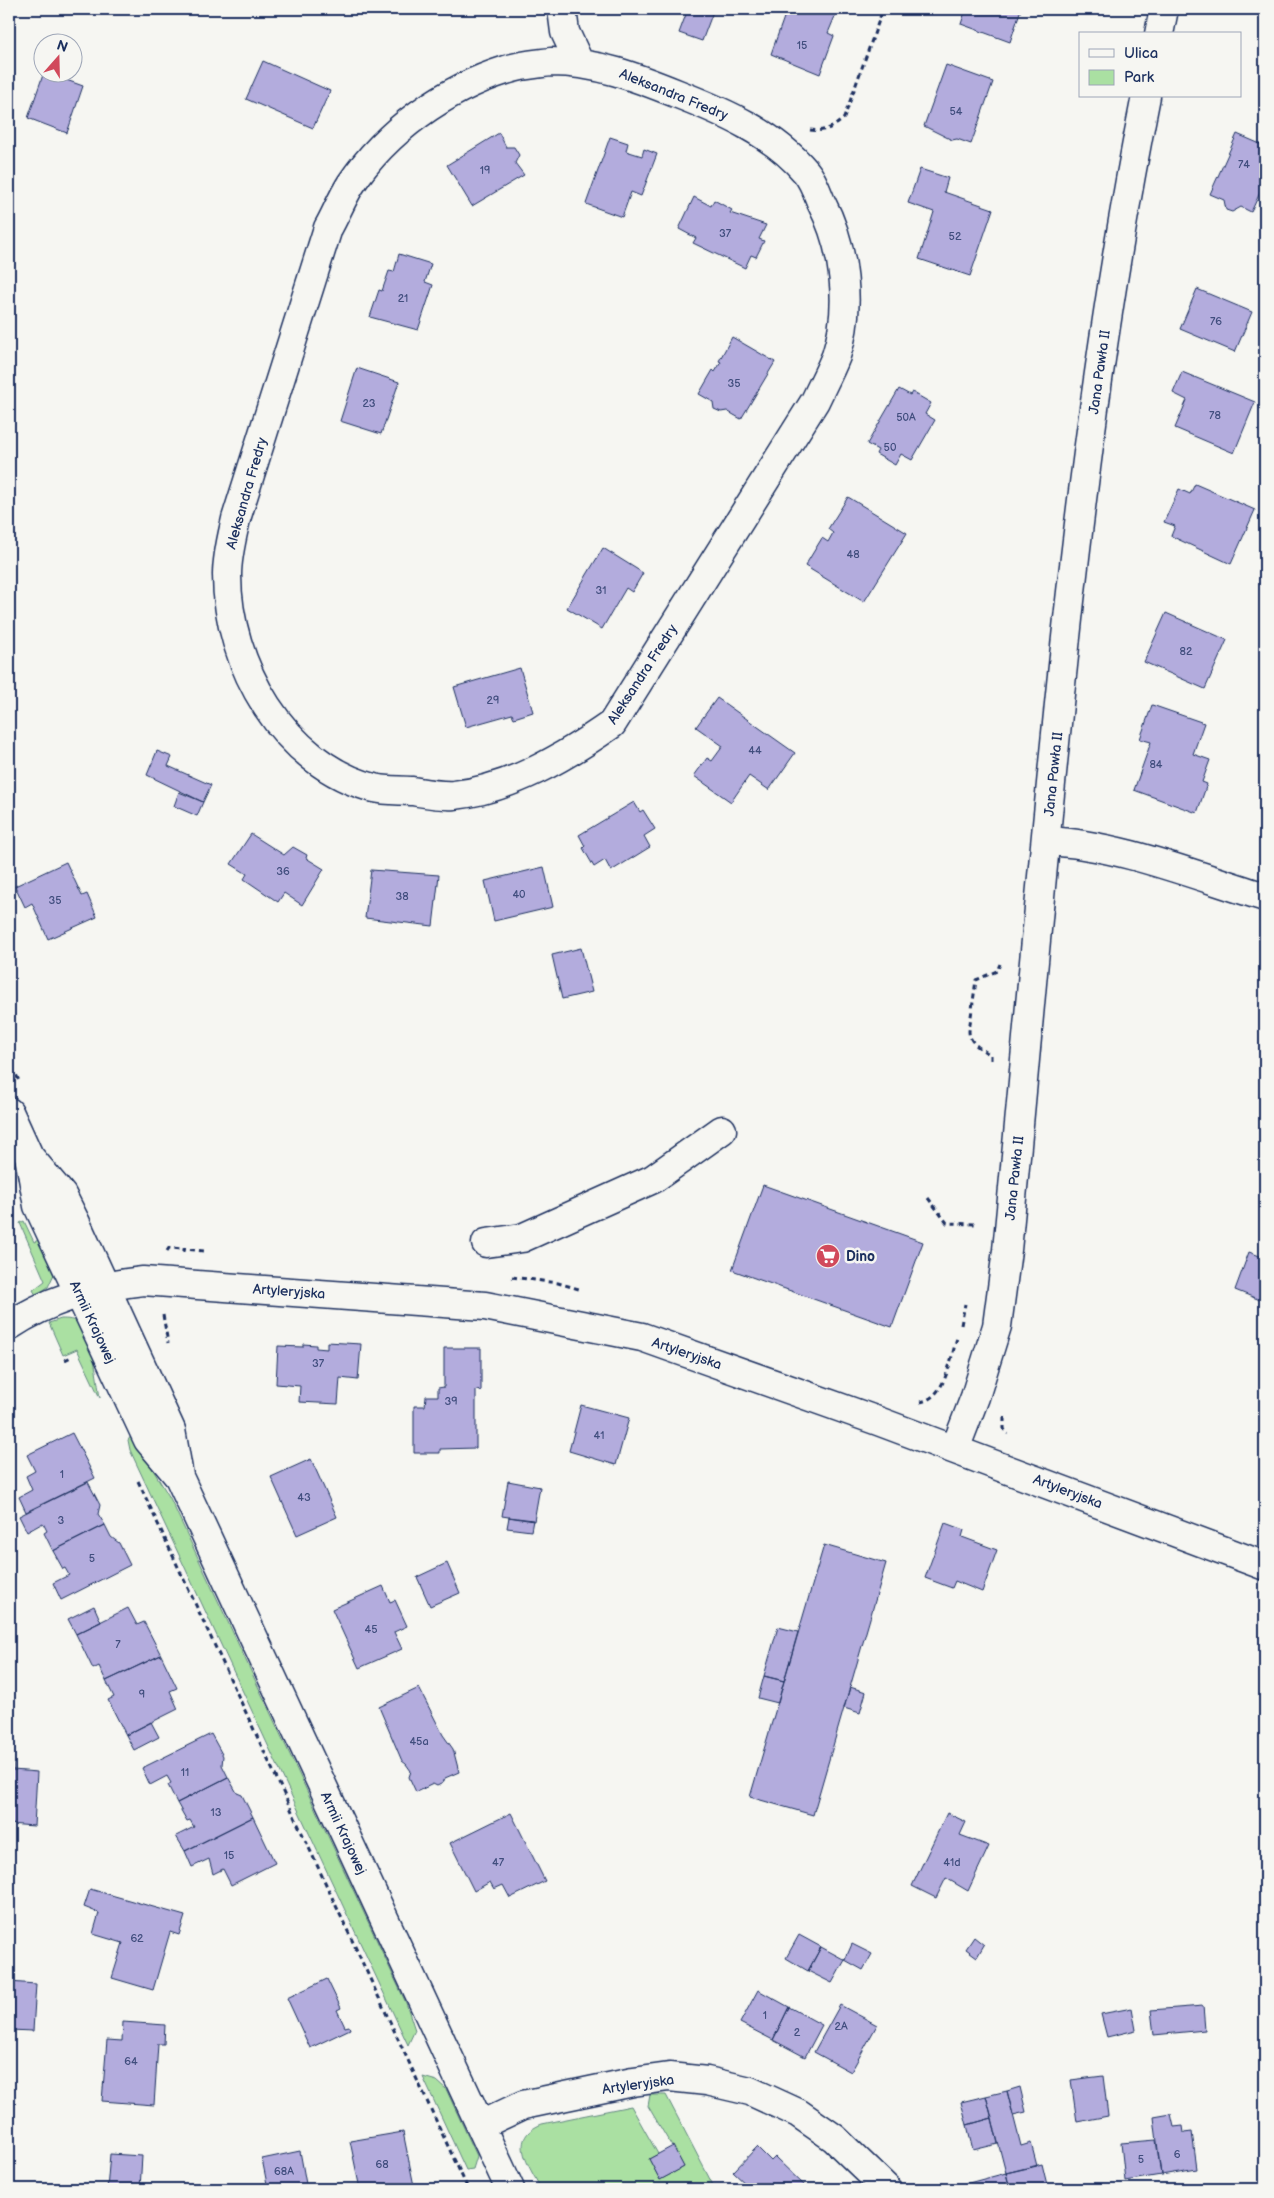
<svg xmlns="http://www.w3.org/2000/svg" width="1274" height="2198" font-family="'Balsamiq Sans',sans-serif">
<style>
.green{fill:#aae0a2;stroke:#628880}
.building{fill:#b3acdd;stroke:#1b2f5e}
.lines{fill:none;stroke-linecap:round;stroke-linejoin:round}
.minor-casing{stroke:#1b2f5e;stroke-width:31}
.path{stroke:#1b2f5e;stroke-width:3;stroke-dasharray:5 4;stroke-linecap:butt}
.minor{stroke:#f6f6f2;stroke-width:28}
.labels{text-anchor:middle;stroke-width:5;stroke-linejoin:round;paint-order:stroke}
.number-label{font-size:11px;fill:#414e7e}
.street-label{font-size:14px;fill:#1b2f5e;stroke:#f6f6f2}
.poi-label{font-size:14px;font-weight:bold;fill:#1b2f5e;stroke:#f6f6f2;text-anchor:start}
</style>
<rect width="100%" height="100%" fill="#f6f6f2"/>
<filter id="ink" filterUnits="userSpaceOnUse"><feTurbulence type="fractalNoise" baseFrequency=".02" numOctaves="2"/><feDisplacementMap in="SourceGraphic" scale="10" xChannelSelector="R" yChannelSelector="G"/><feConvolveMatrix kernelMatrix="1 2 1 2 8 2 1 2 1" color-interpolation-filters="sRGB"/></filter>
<g filter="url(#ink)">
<path class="green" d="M24 1221 34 1242 43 1238 55 1272 48 1287 36 1295 33 1290 45 1281 20 1223Z
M61 1319C67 1319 74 1319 80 1324 93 1335 97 1380 100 1398L77 1349 63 1355 49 1323Z
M132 1435 170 1498 406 2003 415 2030 408 2045 130 1450 128 1440Z
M423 2077 437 2081 446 2089 477 2156 473 2169 466 2170Z
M650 2095H666L715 2189H541C529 2165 507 2138 542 2124L631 2106 658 2154 649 2159 660 2180 684 2167 648 2106Z"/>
<path class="building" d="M688 9H714L702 41 679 33Z
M787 9H838L828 33 834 36 820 74 771 54Z
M966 9H1021L1010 42 961 24Z
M263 61 330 91 313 128 246 99Z
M946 65 993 82 971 144 957 139 952 140 924 126Z
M44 72 83 86 67 133 28 118Z
M499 133 506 147H514L519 155 515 163 524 175 472 206 447 165Z
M1237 134 1265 146V182L1251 212 1241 207 1232 212 1226 210 1224 200 1210 194Z
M610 137 628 143 626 151 642 156 644 149 657 154 641 196 631 192 622 217 586 204Z
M920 169 948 178 944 192 993 209 970 276 919 259 934 212 908 203Z
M694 197 711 206 714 200 732 210 730 213 766 225 759 239 764 241 756 257 751 255 745 268 693 243 696 238 679 229Z
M399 254 431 264 425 282 433 285 418 330 370 317 379 290 382 291 389 271 394 272Z
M1197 289 1252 312 1235 352 1180 329Z
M732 337 775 362 741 419 727 411 721 412 714 409 713 402 699 394 713 370 715 372 721 362 719 361Z
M357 368 399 382 381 434 340 421Z
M1182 372 1255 402 1234 453 1175 428 1187 400 1173 393Z
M899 389 910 395 912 392 931 403 925 414 935 420 912 460 901 454 895 465 876 454 878 450 867 444Z
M1195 484 1255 510 1231 564 1171 536 1175 526 1164 522 1179 489 1190 494Z
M848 497 907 533 864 602 805 566 822 538 828 542 833 533 828 529Z
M603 548 643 573 632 592 626 588 602 629 567 608Z
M1166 613 1227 640 1205 689 1144 662Z
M520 668 533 712 514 718 512 714 466 727 454 687Z
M717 698 795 753 769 790 749 776 731 802 694 776 707 758 712 761 723 746 696 727Z
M1152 705 1204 723 1193 754 1210 760 1202 782 1207 784 1197 813 1134 790 1151 742 1140 739Z
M157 751 172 757 168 766 211 785 203 802 147 775Z
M179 792 203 802 197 816 174 806Z
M634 802 640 812 643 810 655 829 644 836 650 847 611 871 605 860 594 867 583 848 585 846 579 835Z
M251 834 284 855 293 847 307 855 306 858 324 869 302 905 284 893 278 902 244 879 247 874 231 864Z
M66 862 82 896 87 894 97 917 48 939 32 903 25 907 15 886Z
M544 867 553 907 494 921 485 881Z
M371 870 439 875 433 926 365 918Z
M581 948 592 992 562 999 552 955Z
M763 1185 923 1242 892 1327 732 1270Z
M1249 1252 1265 1258V1302L1235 1290Z
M327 1342 361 1344 358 1380 340 1378 338 1404 299 1402 300 1386 276 1384 278 1346 303 1347V1344L316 1345V1348L327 1349Z
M444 1348H481V1391L476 1390V1448L440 1449V1453H414V1406H425L426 1396H438V1388L444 1387Z
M581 1405 629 1418 616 1465 569 1451Z
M72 1433 95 1478 26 1512 19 1497 32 1490 26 1476 35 1471 27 1455Z
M311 1459 337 1517 297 1535 271 1477Z
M508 1481 540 1487 534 1521 502 1516Z
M88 1482 100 1505 98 1514 105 1525 53 1551 44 1533 47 1531 43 1523 27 1532 19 1516Z
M509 1517 533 1520 531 1531 507 1528Z
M945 1523 964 1530 962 1537 997 1550 982 1592 955 1581 952 1588 925 1578Z
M105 1525 111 1537 119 1543 130 1565 61 1600 53 1583 69 1575 65 1568 63 1569 53 1551Z
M824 1545 886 1563 813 1815 750 1797Z
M447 1563 460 1593 430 1606 417 1577Z
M383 1586 390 1602 395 1600 407 1626 394 1632 402 1649 359 1668 332 1609Z
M94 1606 101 1622 76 1634 68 1619Z
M128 1608 137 1625 144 1622 161 1655 106 1681 99 1666 93 1669 76 1634Z
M778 1627 798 1632 784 1681 764 1676Z
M161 1655 177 1688 170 1691 178 1709 126 1735 108 1700 114 1697 106 1681Z
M764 1676 784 1681 778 1703 758 1698Z
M850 1687 866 1692 860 1713 844 1708Z
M419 1688 443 1735 453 1749 459 1772 445 1778 443 1783 437 1786 433 1784 416 1792 409 1777 411 1771 406 1764 402 1761 379 1707Z
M151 1722 159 1737 134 1750 126 1735Z
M211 1734 223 1756 222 1765 228 1777 177 1803 168 1785 171 1783 167 1776 150 1785 142 1768Z
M9 1739H14L13 1760H9Z
M9 1760H13V1770L37 1772 34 1826 9 1824Z
M228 1777 237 1793 242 1795 253 1817 185 1851 176 1836 194 1827 190 1820 187 1821 177 1803Z
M511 1813 545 1881 510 1898 503 1885 494 1889 490 1882 474 1891 450 1843Z
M947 1813 966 1822 960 1835 989 1846 968 1891 946 1878 936 1898 912 1886Z
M253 1817 275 1863 231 1885 223 1869 213 1874 209 1859 192 1867 185 1851Z
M90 1889 185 1916 179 1935 170 1932 153 1990 112 1978 123 1943 93 1934 99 1913 84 1907Z
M799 1935 821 1947 808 1971 786 1958Z
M974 1937 984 1945 977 1957 966 1949Z
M852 1944 872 1954 863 1970 845 1960Z
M821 1947 845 1960 832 1983 808 1971Z
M327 1979 341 2008 337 2010 345 2027 349 2026 350 2029 310 2048 287 1998Z
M9 1982 36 1984 33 2031 9 2030Z
M758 1990 789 2007 773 2040 740 2023Z
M840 2005 877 2025 851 2072 814 2052Z
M1203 2006 1205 2030 1154 2035 1151 2010Z
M789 2007 822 2025 805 2057 773 2040Z
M1132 2008 1136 2030 1107 2037 1101 2014Z
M123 2022 165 2025 164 2044H158L154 2105 102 2101 107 2040 122 2041Z
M1103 2076 1108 2116 1077 2122 1071 2080Z
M1020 2087 1026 2112 1013 2115 1007 2091Z
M1007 2091 1021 2146 1031 2143 1037 2166 1006 2173 986 2096Z
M986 2096 992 2118 967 2125 961 2102Z
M1171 2114 1174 2127 1183 2126 1184 2133 1192 2132 1197 2169 1161 2175 1154 2117Z
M992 2118 998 2144 973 2150 967 2125Z
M403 2132 414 2186 399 2189H360L350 2141Z
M1156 2140 1161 2175 1125 2181 1121 2143Z
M673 2146 684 2167 660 2180 649 2159Z
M757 2147 771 2161 775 2157 807 2188 745 2189 748 2186 733 2172Z
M300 2151 306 2184 268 2189 262 2159Z
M110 2154 142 2156 140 2189H107Z
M1042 2164 1048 2189H1010L1006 2173Z
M1006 2173 1010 2189H967L965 2184Z"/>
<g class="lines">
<g class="minor-casing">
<path id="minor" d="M562 9 565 32 579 62
M1159 34 1164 9
M551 62C597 62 636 77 678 94 724 112 773 133 806 172 813 180 817 192 821 202 845 248 852 307 836 356 830 371 822 386 815 401L612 724C565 757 511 789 454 795 441 796 425 793 412 791 400 790 386 791 374 788 284 765 227 664 227 575 227 556 232 537 236 519L328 228C336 214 342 198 351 184 386 131 445 89 506 70 520 65 536 64 551 62Z
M1046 841C1118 844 1196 876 1265 897
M9 1112 29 1156 62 1195 76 1223 171 1430 179 1476
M29 1156 38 1206 148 1440 179 1477 510 2189
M486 1243 522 1238 653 1179 722 1130
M9 1326C48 1300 96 1286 143 1281L485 1306 642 1337 878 1421 1265 1566
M955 1449 975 1397 997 1326 1007 1250C1045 865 1070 476 1146 96
M481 2125 523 2105 633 2082 669 2077 707 2081 750 2091 798 2113 834 2138 887 2189"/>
</g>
<path class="path" d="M810 130C825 132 833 128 844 118L883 9
M9 1059 19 1081
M991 1060V1055C981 1049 969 1043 969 1031L976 980 997 971 1000 964
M928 1198 947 1223 976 1224
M167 1251 169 1248 184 1249
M184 1252V1249L204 1251
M512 1277 558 1283 582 1290
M163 1315 168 1343
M961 1325 965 1304
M65 1360 73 1356
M920 1402C946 1398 950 1359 957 1338
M1004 1417V1429L1008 1434
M138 1481 468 2189"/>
<use href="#minor" class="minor"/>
</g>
</g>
<defs>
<g id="supermarket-disc" transform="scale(1.25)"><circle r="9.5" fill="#d1495b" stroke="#f6f6f2"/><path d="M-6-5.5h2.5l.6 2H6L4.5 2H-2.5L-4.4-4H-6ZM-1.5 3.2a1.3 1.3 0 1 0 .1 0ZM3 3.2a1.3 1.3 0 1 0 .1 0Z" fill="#fff"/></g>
</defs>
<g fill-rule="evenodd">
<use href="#supermarket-disc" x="828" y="1256"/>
</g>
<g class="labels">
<g class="number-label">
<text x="802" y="49">15</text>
<text x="956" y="115">54</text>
<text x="1244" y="168">74</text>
<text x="485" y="174">19</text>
<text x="725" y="237">37</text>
<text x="955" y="240">52</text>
<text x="403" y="302">21</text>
<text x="1216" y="325">76</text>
<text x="734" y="387">35</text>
<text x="369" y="407">23</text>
<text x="1215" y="419">78</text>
<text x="906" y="421">50A</text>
<text x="890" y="451">50</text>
<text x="853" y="558">48</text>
<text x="601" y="594">31</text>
<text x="1186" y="655">82</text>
<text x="493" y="704">29</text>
<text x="755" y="754">44</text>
<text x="1156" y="768">84</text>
<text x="283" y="875">36</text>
<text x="519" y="898">40</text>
<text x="402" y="900">38</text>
<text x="55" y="904">35</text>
<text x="318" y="1367">37</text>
<text x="451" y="1405">39</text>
<text x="599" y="1439">41</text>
<text x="62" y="1478">1</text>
<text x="304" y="1501">43</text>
<text x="61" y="1524">3</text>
<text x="92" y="1562">5</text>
<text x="371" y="1633">45</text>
<text x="118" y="1648">7</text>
<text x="142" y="1698">9</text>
<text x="419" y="1745">45a</text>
<text x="185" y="1776">11</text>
<text x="216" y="1816">13</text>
<text x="229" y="1859">15</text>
<text x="498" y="1866">47</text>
<text x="952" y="1866">41d</text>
<text x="137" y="1942">62</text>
<text x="765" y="2019">1</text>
<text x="841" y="2030">2A</text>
<text x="797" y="2036">2</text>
<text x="131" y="2065">64</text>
<text x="1177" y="2158">6</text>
<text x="1141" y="2163">5</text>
<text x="382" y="2168">68</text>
<text x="284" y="2175">68A</text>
</g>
<g class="street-label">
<text transform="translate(674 94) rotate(22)" y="5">Aleksandra Fredry</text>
<text transform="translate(1099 372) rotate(-82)" y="5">Jana Pawła II</text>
<text transform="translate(246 493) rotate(-74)" y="5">Aleksandra Fredry</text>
<text transform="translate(642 674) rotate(-57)" y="5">Aleksandra Fredry</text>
<text transform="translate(1053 774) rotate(-84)" y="5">Jana Pawła II</text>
<text transform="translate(1014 1178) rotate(-84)" y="5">Jana Pawła II</text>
<text transform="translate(289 1291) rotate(4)" y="5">Artyleryjska</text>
<text transform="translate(93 1322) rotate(65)" y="5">Armii Krajowej</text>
<text transform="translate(687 1353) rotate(19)" y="5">Artyleryjska</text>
<text transform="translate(1068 1491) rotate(21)" y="5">Artyleryjska</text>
<text transform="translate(344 1833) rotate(65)" y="5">Armii Krajowej</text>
<text transform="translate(638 2084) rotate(-8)" y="5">Artyleryjska</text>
</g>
<g class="poi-label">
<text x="846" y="1261">Dino</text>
</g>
</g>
<rect width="1274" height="2198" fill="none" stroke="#f6f6f2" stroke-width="30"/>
<rect x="15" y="15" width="1244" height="2168" fill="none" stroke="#1b2f5e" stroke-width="2" filter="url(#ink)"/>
<rect x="1079" y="32" width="162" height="65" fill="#f6f6f2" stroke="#9ea6b7"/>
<rect x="1089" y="49" width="25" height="8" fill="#f6f6f2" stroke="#9ea6b7"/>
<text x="1124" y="58" font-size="15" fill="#1b2f5e">Ulica</text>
<rect x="1089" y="70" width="25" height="15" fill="#aae0a2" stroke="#9ea6b7"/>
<text x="1124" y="82" font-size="15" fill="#1b2f5e">Park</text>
<g transform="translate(58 58) rotate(20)"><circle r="24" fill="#f6f6f2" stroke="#9ea6b7"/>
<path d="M0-4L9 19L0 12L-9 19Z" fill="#d1495b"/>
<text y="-8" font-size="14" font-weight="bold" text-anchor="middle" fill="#1b2f5e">N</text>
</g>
</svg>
